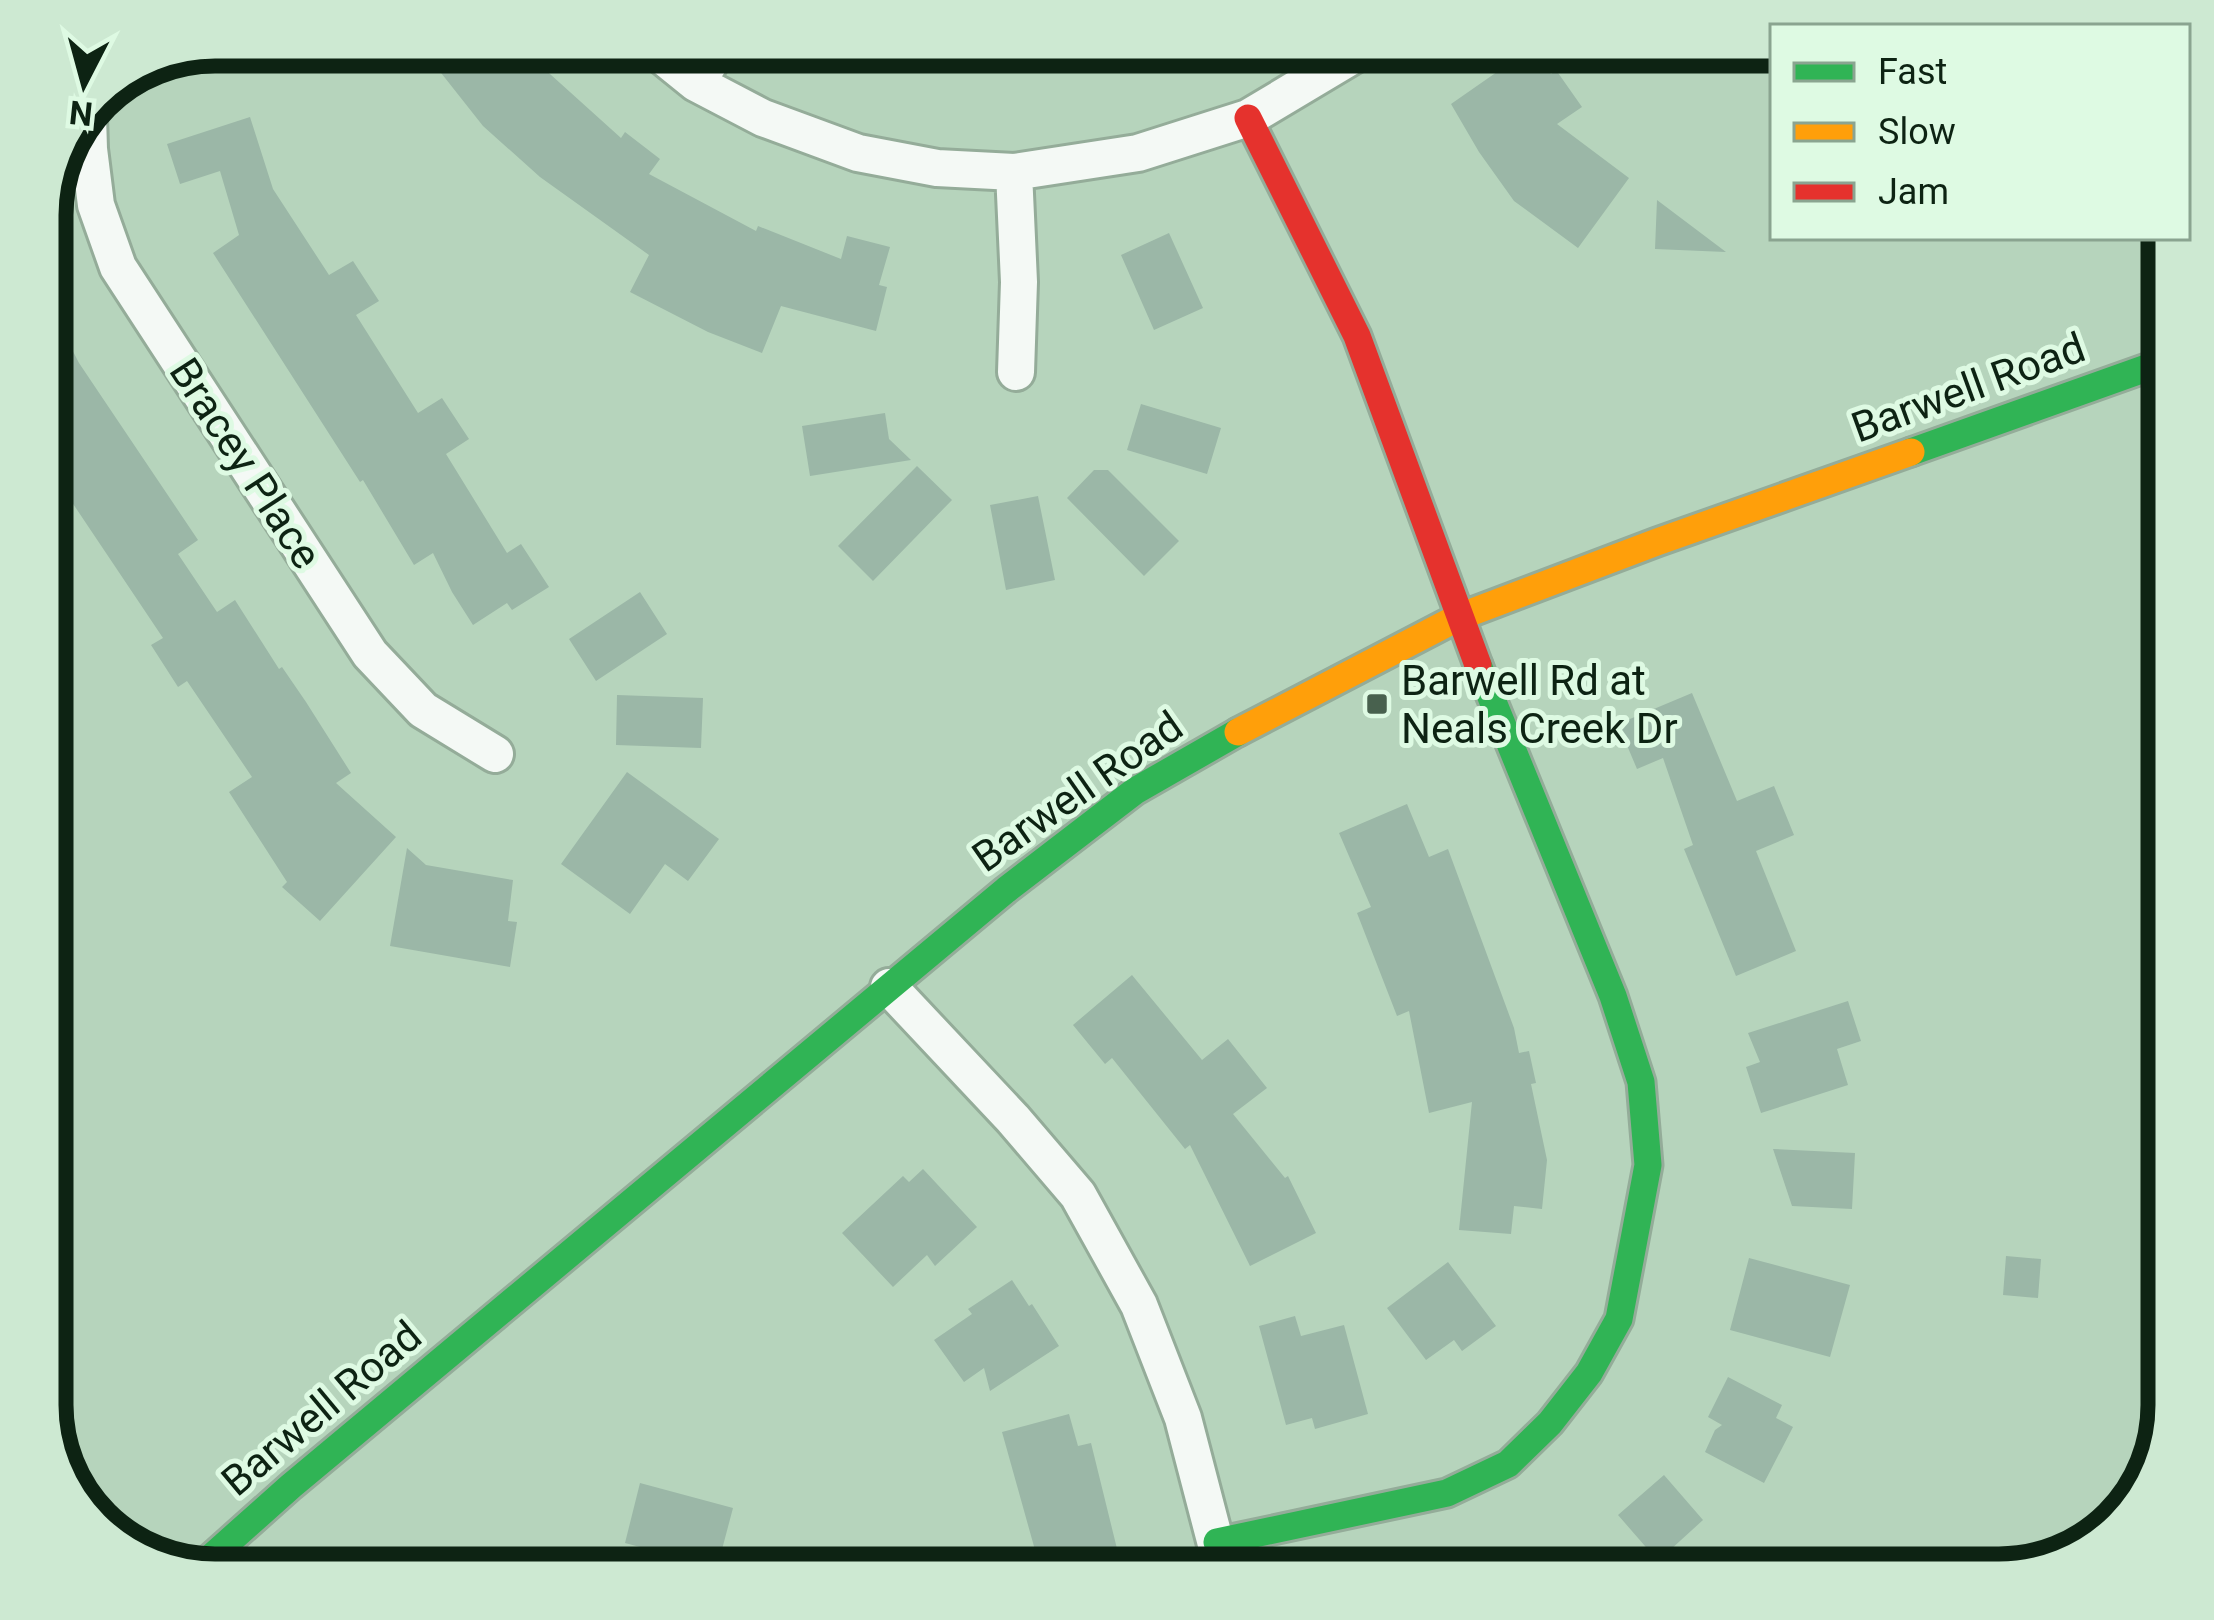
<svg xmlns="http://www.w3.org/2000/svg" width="2214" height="1620" font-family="Roboto,sans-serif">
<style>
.building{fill:#9bb7a7}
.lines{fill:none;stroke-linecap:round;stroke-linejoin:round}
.street-casing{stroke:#94ac99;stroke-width:42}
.fast-casing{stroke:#94ac99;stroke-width:33}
.slow-casing{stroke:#94ac99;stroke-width:33}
.jam-casing{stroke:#94ac99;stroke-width:33}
.street{stroke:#f4f9f5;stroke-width:36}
.fast{stroke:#30b455;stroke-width:27}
.slow{stroke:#ff9f0a;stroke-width:27}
.jam{stroke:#e5322d;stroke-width:27}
.poi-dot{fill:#48614e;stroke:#defae3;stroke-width:4.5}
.labels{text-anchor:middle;stroke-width:10;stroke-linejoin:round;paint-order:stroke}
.street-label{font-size:42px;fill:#0d2313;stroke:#defae3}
.poi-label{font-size:42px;fill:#0d2313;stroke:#defae3;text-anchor:start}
.rim{fill:none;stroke:#0d2313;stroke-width:15}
</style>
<rect width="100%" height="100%" fill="#b6d4bc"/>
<path class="building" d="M419 45H524L540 65 621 138 625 132 660 159 649 174 756 231 758 226 841 259 847 236 890 247 879 285 887 287 876 331 781 306 762 353 708 332 630 292 649 255 540 177 483 126Z
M1533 47 1551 74 1556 70 1582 107 1557 124 1629 178 1578 248 1514 201 1479 152 1451 104Z
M250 117 273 189 329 275 353 261 379 301 356 315 418 413 442 398 469 439 446 454 507 553 521 544 549 587 512 610 507 603 473 625 452 592 433 553 414 565 363 480 360 482 213 253 239 235 220 171 180 184 167 144Z
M1657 200 1726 252 1655 249Z
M1169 233 1203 308 1154 330 1121 255Z
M45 297 79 363 198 540 178 554 217 612 235 600 279 669 282 667 306 702 351 773 336 783 396 837 320 921 282 887 287 882 229 792 252 777 187 681 178 687 151 645 163 638 45 462Z
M1141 404 1221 428 1207 474 1127 450Z
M885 413 889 439 911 460 810 476 802 426Z
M917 466 952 500 873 581 838 546Z
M1094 470H1108L1179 541 1144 576 1067 498Z
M1038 496 1055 580 1006 590 990 505Z
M640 592 667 634 596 681 569 639Z
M1692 693 1737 801 1774 786 1794 835 1756 851 1796 951 1736 976 1684 849 1693 845 1663 758 1637 769 1618 724Z
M617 695 703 698 701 748 616 745Z
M627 772 719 839 688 881 665 864 630 914 561 864Z
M1407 804 1429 857 1448 849 1514 1028 1519 1053 1529 1051 1536 1083 1531 1084 1547 1160 1542 1209 1514 1206 1511 1234 1459 1230 1472 1102 1429 1113 1409 1011 1397 1016 1357 913 1371 907 1339 833Z
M407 848 426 865 513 880 508 921 517 922 510 967 390 946Z
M1132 975 1202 1060 1228 1039 1267 1088 1233 1114 1285 1178 1288 1176 1316 1233 1250 1266 1190 1145 1185 1149 1112 1058 1105 1064 1073 1025Z
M1848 1001 1861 1041 1837 1049 1848 1085 1761 1113 1746 1067 1760 1062 1748 1033Z
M1773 1149 1855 1153 1852 1209 1792 1206Z
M923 1169 977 1227 935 1266 927 1255 893 1287 842 1233 903 1176 909 1182Z
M2006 1256 2041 1259 2038 1298 2003 1295Z
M1749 1258 1850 1285 1830 1357 1730 1330Z
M1448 1262 1496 1326 1462 1351 1454 1340 1426 1360 1387 1308Z
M1012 1280 1029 1306 1032 1304 1059 1346 990 1391 984 1368 964 1382 934 1340 972 1314 968 1309Z
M1295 1316 1301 1336 1344 1325 1368 1414 1315 1429 1312 1418 1286 1425 1259 1326Z
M1728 1377 1782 1405 1776 1418 1793 1427 1764 1483 1705 1452 1715 1430 1722 1425 1708 1417Z
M1069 1414 1078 1446 1091 1443 1121 1565 1099 1570 1100 1575H1042L1002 1432Z
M1664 1475 1703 1520 1658 1561 1618 1515Z
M640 1483 733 1508 716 1572 665 1559 666 1554 625 1543Z"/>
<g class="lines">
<g class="street-casing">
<path id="street" d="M649 45 696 83 763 118 858 153 937 168 1014 172 1138 153 1248 118 1370 45
M1688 45 1696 51
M696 83 721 45
M88 116 89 149 96 205 118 267 370 654 423 710 495 754
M1014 172 1019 282 1016 372
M889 987 1013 1119 1078 1195 1139 1305 1183 1418 1224 1575"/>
</g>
<g class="fast-casing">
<path id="fast" d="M1911 452 2169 360
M1217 1542 1447 1493 1508 1464 1550 1423 1589 1373 1619 1319 1648 1165 1641 1082 1613 996 1478 665
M198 1569 291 1486 1006 890 1135 791 1238 732"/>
</g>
<g class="slow-casing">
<path id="slow" d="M1238 732 1459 617 1657 542 1911 452"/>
</g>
<g class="jam-casing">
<path id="jam" d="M1248 118 1357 336 1478 665"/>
</g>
<use href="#street" class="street"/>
<use href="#fast" class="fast"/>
<use href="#slow" class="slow"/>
<use href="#jam" class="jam"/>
</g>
<rect class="poi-dot" x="1365" y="692" width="24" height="24" rx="6"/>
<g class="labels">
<g class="street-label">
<text transform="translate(1968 387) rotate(-20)" y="15">Barwell Road</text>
<text transform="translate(246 463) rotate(57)" y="15">Bracey Place</text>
<text transform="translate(1077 791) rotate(-35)" y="15">Barwell Road</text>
<text transform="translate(321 1408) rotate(-40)" y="15">Barwell Road</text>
</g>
<g class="poi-label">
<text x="1401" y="695">Barwell Rd at<tspan x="1401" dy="48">Neals Creek Dr</tspan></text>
</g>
</g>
<path d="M0 0H2214V1620H0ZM215 66H1999A149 149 0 0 1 2148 215V1405A149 149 0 0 1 1999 1554H215A149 149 0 0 1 66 1405V215A149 149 0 0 1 215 66Z" fill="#cde9d2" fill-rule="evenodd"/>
<path class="rim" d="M215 66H1999A149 149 0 0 1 2148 215V1405A149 149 0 0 1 1999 1554H215A149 149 0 0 1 66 1405V215A149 149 0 0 1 215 66Z"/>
<rect x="1770" y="24" width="420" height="216" fill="#defae3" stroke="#8aa490" stroke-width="3"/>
<rect x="1794" y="63" width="60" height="18" fill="#30b455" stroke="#8aa490" stroke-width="3"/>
<text x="1878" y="84" font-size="36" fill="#0d2313">Fast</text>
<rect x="1794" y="123" width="60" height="18" fill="#ff9f0a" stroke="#8aa490" stroke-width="3"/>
<text x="1878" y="144" font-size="36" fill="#0d2313">Slow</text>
<rect x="1794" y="183" width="60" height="18" fill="#e5322d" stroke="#8aa490" stroke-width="3"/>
<text x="1878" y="204" font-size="36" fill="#0d2313">Jam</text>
<g transform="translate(84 84) rotate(186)" stroke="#defae3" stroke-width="9" paint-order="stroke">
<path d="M0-9L21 45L0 30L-21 45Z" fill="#0d2313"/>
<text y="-18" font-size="33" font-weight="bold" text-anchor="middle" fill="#0d2313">N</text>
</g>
</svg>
